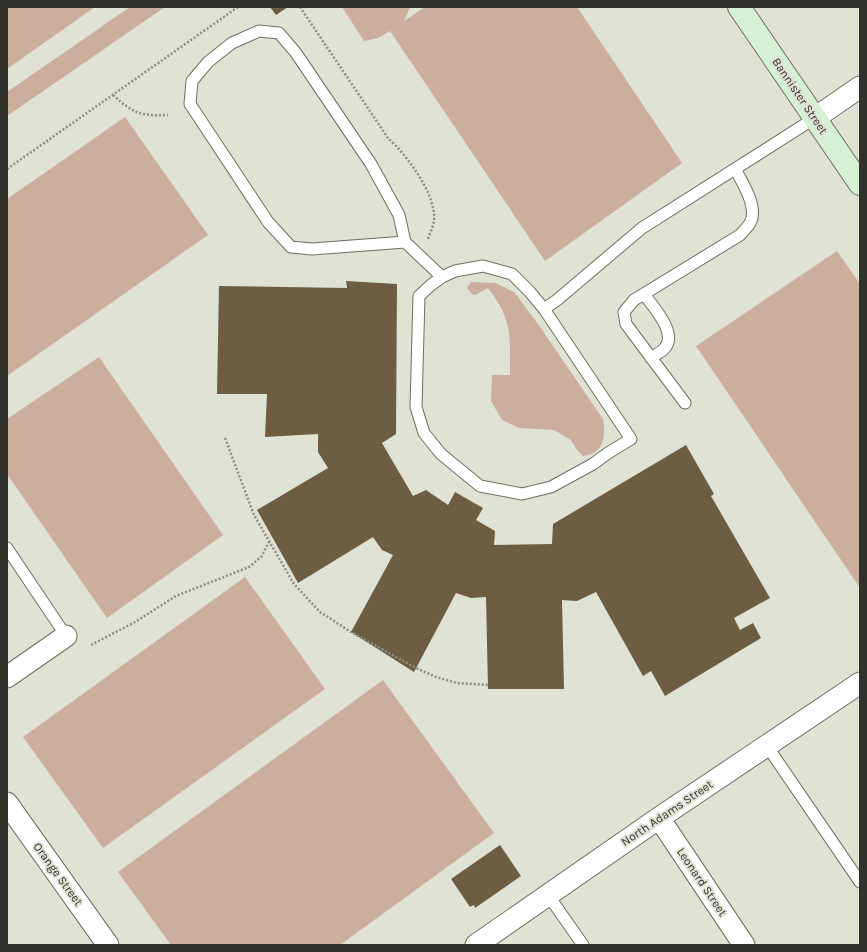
<svg xmlns="http://www.w3.org/2000/svg" width="867" height="952" font-family="Karla,sans-serif">
<style>
.green{fill:#cbae9e}
.building{fill:#6d5d43}
.lines{fill:none;stroke-linecap:round;stroke-linejoin:round}
.lane-casing{stroke:#6e6f63;stroke-width:13}
.street-casing{stroke:#6e6f63;stroke-width:23}
.secondary-casing{stroke:#6e6f63;stroke-width:24}
.path{stroke:#8d8e84;stroke-width:2.5;stroke-dasharray:2 2;stroke-linecap:butt}
.lane{stroke:#fff;stroke-width:11}
.street{stroke:#fff;stroke-width:21}
.secondary{stroke:#d6f0d4;stroke-width:22}
.labels{text-anchor:middle;stroke-width:4;stroke-linejoin:round;paint-order:stroke}
.street-label{font-size:12px;fill:#31322c;stroke:#e0e2d4}
</style>
<rect width="100%" height="100%" fill="#e0e2d4"/>
<path class="green" d="M7 7H95L7 69Z
M130 7H165L7 116V92Z
M342 7H410L404 21 425 7H577L682 163 545 261 390 31 378 38 364 41Z
M125 117 208 235 7 376V199Z
M837 251 860 284V588L696 346Z
M471 282 495 283 514 292 538 324 603 419C606 436 604 454 583 456L577 450 571 440 554 430 519 428 502 420 491 401 492 375H510C510 337 513 320 488 288L475 295 472 294 467 288Z
M99 357 223 535 107 618 7 474V419Z
M245 577 325 689 103 848 23 737Z
M383 680 494 833 340 945H171L118 872Z"/>
<path class="building" d="M270 7H288L276 15Z
M346 281 397 284 396 434 382 443 413 496 426 490 448 505 455 492 483 508 476 520 495 531 494 545 552 544 553 524 686 445 714 494 711 496 770 598 734 618 740 630 753 623 761 638 665 696 651 671 643 676 596 592 577 601 562 600 564 689H488L486 597 471 598 456 593 414 672 351 632 393 555 382 550 373 537 298 583 257 510 328 468 318 452V434L265 437 267 394H217L219 286 347 288Z
M500 845 521 876 475 908 474 905 470 907 451 879Z"/>
<g class="lines">
<g class="lane-casing">
<path id="lane" d="M405 242 399 215 371 164 296 53 279 33 259 31 232 43 208 62 192 81 190 104 268 222 291 247 312 249 405 242 442 277
M644 294C653 307 679 334 664 349 661 352 655 355 651 358
M544 309 631 439 608 453 593 464 551 487 522 494 480 486 441 454 424 433 416 407 419 296 431 285 442 277 455 271 483 266 512 274 530 292 544 309 557 300 642 228 815 118
M685 403 626 324 624 312 634 300 740 235C743 231 748 227 750 223 759 208 742 182 735 169
M7 548 66 636
M767 746 860 882
M548 895 583 945"/>
</g>
<g class="street-casing">
<path id="street" d="M815 118 860 87
M7 677 66 636
M7 803 108 945
M659 818 744 945
M476 945 659 818 860 683"/>
</g>
<g class="secondary-casing">
<path id="secondary" d="M739 7 860 184"/>
</g>
<path class="path" d="M300 7 388 138C406 154 437 195 434 221 433 227 430 233 428 239
M113 95C134 114 141 116 168 115
M7 169 238 7
M225 438 254 515 294 584 320 612 351 632 416 668 436 677 457 683 488 685
M91 645 135 622 176 596 249 567 261 557 269 542"/>
<use href="#lane" class="lane"/>
<use href="#street" class="street"/>
<use href="#secondary" class="secondary"/>
</g>
<g class="labels">
<g class="street-label">
<text transform="translate(800 96) rotate(56)" y="4">Bannister Street</text>
<text transform="translate(667 813) rotate(-34)" y="4">North Adams Street</text>
<text transform="translate(58 874) rotate(54)" y="4">Orange Street</text>
<text transform="translate(702 882) rotate(56)" y="4">Leonard Street</text>
</g>
</g>
<rect width="867" height="952" fill="none" stroke="#31322c" stroke-width="16"/>
</svg>
